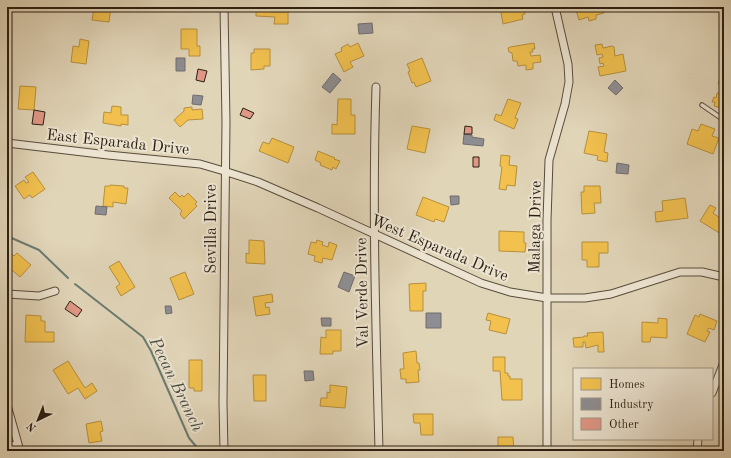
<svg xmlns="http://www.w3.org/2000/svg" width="731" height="458" font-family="'Old Standard TT',serif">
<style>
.homes{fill:#f2c14e;stroke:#b6903c}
.industry{fill:#8d8d92;stroke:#706c6c}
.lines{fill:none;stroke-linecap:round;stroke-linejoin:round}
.stream{stroke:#6a7b71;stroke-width:2}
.building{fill:#e09787;stroke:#2b1f12}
.lane-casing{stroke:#584c3c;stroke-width:5.5}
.street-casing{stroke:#584c3c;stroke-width:9}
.lane{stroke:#ece4d1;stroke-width:3.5}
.street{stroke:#ece4d1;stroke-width:7}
.labels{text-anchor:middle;stroke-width:4;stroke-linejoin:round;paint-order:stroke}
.street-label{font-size:16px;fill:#2b1f12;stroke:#ece4d1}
.water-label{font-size:17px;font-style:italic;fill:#4a4d41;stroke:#ece4d1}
</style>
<rect width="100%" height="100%" fill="#e1d5b8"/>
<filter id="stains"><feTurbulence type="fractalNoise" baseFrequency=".005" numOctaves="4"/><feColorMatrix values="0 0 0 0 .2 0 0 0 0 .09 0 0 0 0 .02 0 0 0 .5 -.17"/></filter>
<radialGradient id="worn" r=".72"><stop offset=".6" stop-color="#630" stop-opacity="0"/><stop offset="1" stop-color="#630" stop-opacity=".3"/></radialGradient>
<path class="homes" d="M97 7H111L109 22 92 20 94 8 97 9Z
M256 7H275V9H271V12H288V24H274L275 17 256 16Z
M500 7H524L525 14 522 15 523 19 503 24Z
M575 7H603L604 13 596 15V19L589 21 588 17 579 20Z
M181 29H197V46H200V56H189V49H181Z
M80 39 89 41 86 64 71 62 73 46 79 47Z
M358 43 364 56 350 62 353 67 344 72 335 54 342 51 341 48 348 44 350 47Z
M534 43 535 49H532L533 52H530L531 56 540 55 541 62 533 63V69L526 70V65L518 66 517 61H513L512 53 509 52 508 48 510 47Z
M602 44 603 48 612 46 614 47 615 56 623 54 626 71 600 76 598 67 604 66 603 63 600 64 599 58 603 57 602 54 597 55 595 45Z
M254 49H270V66H264V69L251 70V53H254Z
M422 58 431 81 416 87 414 82 412 83 408 72 410 71 407 64Z
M720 78 724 79V109L714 106 715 102H712L714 97 716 98 717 93H719L722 85 718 84Z
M20 86 36 87 34 110 18 109Z
M338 99H351V115H355V134H332V124L337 125Z
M508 99 521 103 515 118 518 119 514 129 494 120 496 114 501 116Z
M112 106 121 107V115H128V125L121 124V126L103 123 104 112 111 113Z
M192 107V110L202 109 203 119 188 120 180 127 174 120 184 111V108Z
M701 124 715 129 712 136 719 138 713 154 687 144 692 129 698 131Z
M412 126 430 129 425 153 407 149Z
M589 131 607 134 604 152 608 153 607 162 597 160 598 156 584 153Z
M272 138 294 147 288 163 259 151 263 142 269 144Z
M318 151 335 158 334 159 340 161 336 169 333 167 332 170 320 165 321 163 315 160Z
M501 155 510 156 509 165 517 166 515 186 507 185 506 190 499 189 502 167 500 166Z
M33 172 45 189 32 198 30 195 24 199 15 186 24 180 26 183 29 182 25 177Z
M110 185 124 186V188H128L126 204 113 202V207L103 206 105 186H110Z
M584 186H600L601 203H594L595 213 582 214 581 192H584Z
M175 192 180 197 182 195 184 197 188 193 197 202 195 204 197 206 184 219 180 214 182 211 169 198Z
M423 197 449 207 444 222 435 219 434 222 416 215Z
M685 198 688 218 656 222 655 212 663 211 662 201Z
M710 205 716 208 713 213 720 218 723 214 724 215V229L721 234 700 221Z
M499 231 524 232V243H526L525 252 499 251Z
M249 240 264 241 265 264 246 263V253L249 254Z
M317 240 323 242 322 245 328 247 329 242 337 245 332 260 323 258 322 263 314 261 315 256 308 254 311 242 316 243Z
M582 242H608V253H599V267H587V260H582Z
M10 252 14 256 17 253 31 265 20 277 7 266 9 265 7 263V256Z
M119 261 135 287 121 296 116 287 120 284 109 267Z
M185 272 194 294 179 300 170 278Z
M426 283V291H423V311H410L409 284Z
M272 294 273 302 265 303 266 308 269 307 270 314 256 316 253 297Z
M488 313 510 319 506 334 489 330 491 321 486 320Z
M700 314 717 321 714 330 709 328 707 331 710 332 705 342 687 334 695 315 699 317Z
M26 315 41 316V321H45V332H54V342H25Z
M658 318 667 319V338L651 337 650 342H642V322L658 323Z
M326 330H341V351H333V354H320L321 337 326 338Z
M603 332 604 352H598V345L586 348 585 342H583V347H574L573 338 584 337V336H588L587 333Z
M416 351 417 363H419L420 370H418L419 382 406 383V379H401L400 369H404L403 353Z
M493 357H505V373H508V376H510V379H522V400H502L500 371H493Z
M189 360H202V391H194V388H189Z
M68 361 85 388 92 383 97 391 85 399 78 388 68 394 53 370Z
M253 375H266V401H254Z
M330 385 347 387 345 408 320 406 321 398H327V392L330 393Z
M413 414H433V435H421L420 423H414Z
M101 421 103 431 100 432 102 441 89 443 86 424Z
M498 437H513L514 451H498Z"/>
<path class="industry" d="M372 23 373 33 359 34 358 24Z
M176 58H185V71H176Z
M333 73 341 80 330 93 322 87Z
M615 80 623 88 616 95 608 88Z
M193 95 203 96 201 105 192 104Z
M464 134 472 135V137L484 139 483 146 463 144Z
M617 163 629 165 628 174 616 173Z
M450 196H459V204L451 205Z
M96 206 107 207 106 215 95 214Z
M344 272 355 276 349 292 338 287Z
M165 306H171L172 313 166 314Z
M426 313H441V328H426Z
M321 318H331V326H322Z
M304 371H313L314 380 305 381Z"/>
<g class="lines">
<path class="stream" d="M7 236 39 250 68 278
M75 284 143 337 151 351 189 438 200 451"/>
</g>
<path class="building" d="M198 69 207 71 204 82 196 80Z
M243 108 254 113 250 119 240 115Z
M34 110 45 112 43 125 32 124Z
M465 126 472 127V134H464Z
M473 157H479V167H473Z
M70 301 82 310 77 317 65 309Z"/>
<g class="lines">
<g class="lane-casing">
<path id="lane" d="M702 105 724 120"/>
</g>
<g class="street-casing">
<path id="street" d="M376 87C372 208 376 330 379 451
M7 143 108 155 200 164 224 171 258 182 318 208 481 283 510 292 547 298H585L611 294 680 272H702L724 277
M7 294 39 296 55 291
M712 393 724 362
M7 405 20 451
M7 446 18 445
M224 451 223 403 226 122 224 7
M547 451V220L549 160 565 104 569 82 568 64 555 7
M697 451 698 439"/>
</g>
<use href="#lane" class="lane"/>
<use href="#street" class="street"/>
</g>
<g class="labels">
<g class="street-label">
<text transform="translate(118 141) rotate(6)" y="6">East Esparada Drive</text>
<text transform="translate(534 227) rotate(-89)" y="6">Malaga Drive</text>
<text transform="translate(210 229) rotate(-90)" y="6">Sevilla Drive</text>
<text transform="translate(440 247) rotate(23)" y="6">West Esparada Drive</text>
<text transform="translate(361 293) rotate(-91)" y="6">Val Verde Drive</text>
</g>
<g class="water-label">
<text transform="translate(177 384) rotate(64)" y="6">Pecan Branch</text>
</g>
</g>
<rect width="731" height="458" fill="none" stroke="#e1d5b8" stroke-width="24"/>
<rect x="8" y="8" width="715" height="442" fill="none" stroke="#2b1f12" stroke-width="2"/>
<rect x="12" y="12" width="707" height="434" fill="none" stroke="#2b1f12"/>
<rect x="573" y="368" width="140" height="72" fill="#ece4d1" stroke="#9f9585"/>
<rect x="581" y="378" width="20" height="12" fill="#f2c14e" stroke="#9f9585"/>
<text x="609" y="388" font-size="12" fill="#2b1f12">Homes</text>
<rect x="581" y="398" width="20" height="12" fill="#8d8d92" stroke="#9f9585"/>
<text x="609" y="408" font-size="12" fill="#2b1f12">Industry</text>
<rect x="581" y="418" width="20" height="12" fill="#e09787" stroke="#9f9585"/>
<text x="609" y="428" font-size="12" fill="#2b1f12">Other</text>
<g transform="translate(38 420) rotate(223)" stroke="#ece4d1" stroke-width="3" paint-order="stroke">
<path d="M0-3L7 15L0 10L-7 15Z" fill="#2b1f12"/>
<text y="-6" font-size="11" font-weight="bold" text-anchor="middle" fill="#2b1f12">N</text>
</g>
<rect width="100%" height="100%" filter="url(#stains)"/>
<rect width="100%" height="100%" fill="url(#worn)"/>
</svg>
